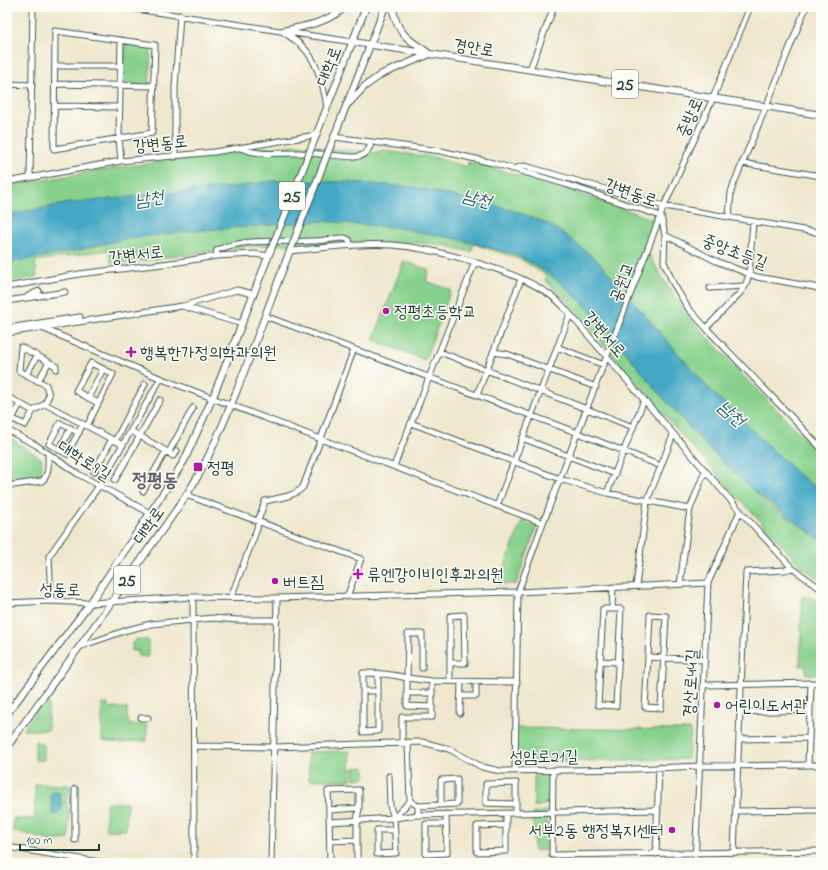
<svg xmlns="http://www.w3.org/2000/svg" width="828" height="870" font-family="'Indie Flower','Poor Story',sans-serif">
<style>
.green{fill:#88d18d;stroke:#548760}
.water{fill:#43a7c3;stroke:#31727c}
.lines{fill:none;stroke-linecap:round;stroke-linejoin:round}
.minor-casing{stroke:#3e564b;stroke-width:7}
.major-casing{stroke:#3e564b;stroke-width:8}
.minor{stroke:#fff;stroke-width:5}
.major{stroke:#fff;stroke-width:6}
.major-bridge-casing{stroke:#3e564b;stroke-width:8;stroke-linecap:butt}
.major-bridge{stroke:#fff;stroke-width:6}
.poi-dot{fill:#b5179e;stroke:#fdfcf7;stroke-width:1.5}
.labels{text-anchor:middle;stroke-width:3;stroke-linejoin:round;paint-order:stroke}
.shield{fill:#fdfcf7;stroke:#62766e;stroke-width:1}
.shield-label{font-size:16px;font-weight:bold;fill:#1f3d34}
.street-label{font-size:17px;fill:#1f3d34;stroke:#fdfcf7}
.poi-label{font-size:17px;fill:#1f3d34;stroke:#fdfcf7;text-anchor:start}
.water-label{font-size:18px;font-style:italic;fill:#2c6266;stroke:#fdfcf7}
.quarter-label{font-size:19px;font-weight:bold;fill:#656166;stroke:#fdfcf7}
</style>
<rect width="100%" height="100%" fill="#fdfcf7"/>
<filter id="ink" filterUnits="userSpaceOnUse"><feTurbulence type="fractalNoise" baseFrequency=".025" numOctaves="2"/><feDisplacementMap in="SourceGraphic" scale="8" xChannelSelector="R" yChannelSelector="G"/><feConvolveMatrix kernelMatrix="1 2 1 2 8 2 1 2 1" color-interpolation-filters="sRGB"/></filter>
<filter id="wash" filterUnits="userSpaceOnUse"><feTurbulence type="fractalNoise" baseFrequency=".012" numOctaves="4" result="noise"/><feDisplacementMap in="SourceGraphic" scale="16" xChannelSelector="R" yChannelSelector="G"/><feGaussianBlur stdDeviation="0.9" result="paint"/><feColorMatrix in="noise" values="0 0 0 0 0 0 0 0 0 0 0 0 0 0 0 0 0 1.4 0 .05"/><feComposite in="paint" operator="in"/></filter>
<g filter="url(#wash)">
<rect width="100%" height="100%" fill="#efe7cd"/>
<path class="green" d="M125 44 151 48 149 86 124 83Z
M297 145 377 153 383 151 433 157 467 167 468 162 552 184 652 219 655 223 645 248 665 282 681 306 697 325 741 374 821 454V491L799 475 710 390 597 260 565 235 548 224 521 213 454 196 412 187 347 182 303 181H272L235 187 69 203 7 215V186L85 173 230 151Z
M326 221 404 228 447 237 513 254 532 263 556 279 589 309 694 433 741 479 771 506 821 540V581L801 566 686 440 602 343 569 303 545 280 547 276 522 260 474 244 471 252 442 245 421 243 336 242 303 244 248 246 141 261 111 263 109 250 35 261 37 277 7 282V263L81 250 123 239 187 231Z
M404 261 429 270 426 281 451 290 425 360 373 340Z
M10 438 42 459 41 478 10 481 8 461Z
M522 521 537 527 516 584H498Z
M802 597H810L821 603V674H806V666H800Z
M136 639 148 640V657L138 656V651H132V643H135Z
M48 695V730H23Z
M102 704H108V708H127V717L130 725H147V741H136L122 743 102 741Z
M513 728 691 730 688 759 513 762Z
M35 741 44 745V760H35Z
M350 751 351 780H309L308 752Z
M365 767V778L354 779 353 768Z
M548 774V804L534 807V776Z
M35 784 69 785 71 788 66 800 67 808H69V839L50 841 24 833 13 832V819H35Z
M106 803H127L126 830H106Z
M547 811 546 850 534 851 533 813Z"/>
<path class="water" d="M272 181 347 182 412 187 494 205 521 213 548 224 565 235 597 260 710 390 799 475 821 491V540L755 492 708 447 665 400 595 315 560 282 532 263 516 255 462 240 399 228 319 221 191 231 123 239 69 252 7 263V215L69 203 235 187Z
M52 792 60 793 59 796 62 802 61 810 55 815 52 812V799L50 798Z"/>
</g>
<g filter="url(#ink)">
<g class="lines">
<g class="minor-casing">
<path id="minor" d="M123 7 353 42
M55 31 155 45 152 133 54 149Z
M283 32C290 37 298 41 303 47 317 61 324 88 327 107
M121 40 119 138 121 161
M55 66H120
M530 69 554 7
M7 84 32 85
M55 84 154 86
M55 106 119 107
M334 137 441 151 493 163 565 184 661 216 665 235 664 262 673 283 688 308 708 330 821 448
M240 148C263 157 278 152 301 153 319 153 336 156 354 157 366 156 367 153 372 142
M175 157V87L180 15
M742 163 821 176
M513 169 524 166 532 168 664 206 821 233
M30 178 33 7
M7 182 121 161 214 152 316 135
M729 217 731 192 734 183 766 107 806 7
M665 235 716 261 757 277 814 287 821 290
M290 251C324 248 359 243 393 245 429 248 464 258 499 270 522 278 545 288 562 305L740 511 792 568 821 589
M216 256 217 250C247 237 280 243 311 241 323 241 334 238 345 238L349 240 351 246
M7 287 79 274 179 262 216 256 255 254 268 256
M710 288 744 286 746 284 749 274 753 221
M28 296 39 291
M7 301 65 292
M183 306 237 290 253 294
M265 316 578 433 661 466 673 435
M46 322 80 317
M9 328 46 322 47 327
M42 328 162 379 543 523
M706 328 740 293 746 285
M7 333 182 306 242 324
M557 347 604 365
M440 352 633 427
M493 352 507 354 596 387
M49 362 56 366V369
M26 375 37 356
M477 395 521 279
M88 398 103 369
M45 404 123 445
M7 405 10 398 33 411
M7 416 25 425 33 411 45 404 49 395 46 385 19 371 21 347 49 362 38 381
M12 419 20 404
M411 423 560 479 607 493 690 509 680 584
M87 426 113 374 91 363 76 391 98 403
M7 430 36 445 78 474 150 513
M131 431 166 451 143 491
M79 433 60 423 49 444 67 454 83 424
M522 438 615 474
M115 441 145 384
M59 450 71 428
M166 451 169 452 193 408
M166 451 173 456 177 451
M394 466 475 262
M94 472 112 439
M115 480 160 400
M7 486 42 481C50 474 48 463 48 454
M607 493 644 400
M186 495 361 559 347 597
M497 506 570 314
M690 509 705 471
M636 586 647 501 661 466
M193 597 194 863
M231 597 257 529 258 521 265 501C278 498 294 497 303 487L354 349
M51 601 49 556 99 486 161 378
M7 603 51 601 90 603 193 597 277 598 518 592 543 523 664 206 713 98 750 7
M612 609H621L616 706 598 705 603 609H612L613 587
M79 647 127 630 151 624 213 618 238 620H277
M648 657 645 707 661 708 666 616 650 615 648 657 705 660
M601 661 618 662
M378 673V731L363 732V673C380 673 391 674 407 678L408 634H422V668
M432 681V707L407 706V678L432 681 517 682
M450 681V616L464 615 465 663H450
M704 685 821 683
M363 691H378
M408 693H432
M461 696H476V682
M740 712 810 710
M460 713 461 682
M141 718H148
M739 739 809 738
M402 742V717H432V707
M194 746 274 747 422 742 449 749 482 767 500 771 633 769 700 766 821 765
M808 765 811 683
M553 770 552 855 821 851
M515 771 518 592 708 583
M389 776 390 806 394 818
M516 804 486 803V784L516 783V813
M418 806 457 804V779L441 780V805
M329 810 328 791 359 790V808
M736 811 821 810
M446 814 447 853 426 854V824H446
M418 815 658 810
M330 822 394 818 418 815V806L410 801
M506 825 477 826V852L506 851V813
M395 830H377V854L396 853 394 818 410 801 408 742
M75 840V789
M330 841 357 840
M7 847 105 863
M734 852 746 572 785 570 792 568
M656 854 659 767
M271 863 277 598
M330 863 329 810 359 808 357 820V863
M695 863 708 583 740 511"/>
</g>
<g class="major-casing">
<path id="major" d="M393 7C395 31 408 40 427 52
M283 31C304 26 328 23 345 7
M353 42 821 115
M349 103 365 86 382 74 430 54
M312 146 366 7
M330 147 385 7
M7 714 90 603 168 486 184 461 213 397 272 247
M7 747C54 681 102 617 148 550 168 521 191 492 207 459 240 391 263 317 292 246"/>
</g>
<use href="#minor" class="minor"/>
<use href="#major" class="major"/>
<g class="major-bridge-casing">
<path id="major-bridge" d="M292 246 330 147
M272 247 312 146"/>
</g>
<use href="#major-bridge" class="major-bridge"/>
</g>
</g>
<g class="poi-dot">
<circle cx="386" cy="311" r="4"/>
<path d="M129 346h4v4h4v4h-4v4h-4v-4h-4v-4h4z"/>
<rect x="193" y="462" width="10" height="10" rx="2"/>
<path d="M356 568h4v4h4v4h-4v4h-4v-4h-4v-4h4z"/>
<circle cx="275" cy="581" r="4"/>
<circle cx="717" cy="705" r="4"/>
<circle cx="672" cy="830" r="4"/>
</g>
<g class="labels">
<g class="shield">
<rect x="612" y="70" width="26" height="28" rx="3"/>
<rect x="279" y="182" width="26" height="28" rx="3"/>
<rect x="114" y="566" width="26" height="28" rx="3"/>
</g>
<g class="shield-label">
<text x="625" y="90">25</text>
<text x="292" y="202">25</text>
<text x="127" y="586">25</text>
</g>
<g class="street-label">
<text transform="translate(474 47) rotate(9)" y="6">경안로</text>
<text transform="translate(328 66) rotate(-68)" y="6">대학로</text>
<text transform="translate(689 117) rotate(-66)" y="6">중방로</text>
<text transform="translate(160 143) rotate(-6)" y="6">강변동로</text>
<text transform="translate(631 192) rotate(19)" y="6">강변동로</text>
<text transform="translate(735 251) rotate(21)" y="6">중앙초등길</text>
<text transform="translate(136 254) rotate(-7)" y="6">강변서로</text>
<text transform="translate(621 282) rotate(-69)" y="6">공원교</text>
<text transform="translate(605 334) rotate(49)" y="6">강변서로</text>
<text transform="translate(85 460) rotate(32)" y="6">대학로9길</text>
<text transform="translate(148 525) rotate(-55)" y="6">대학로</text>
<text transform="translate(60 589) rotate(1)" y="6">성동로</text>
<text transform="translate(690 683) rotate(-87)" y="6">경산로44길</text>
<text transform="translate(544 756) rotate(-1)" y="6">성암로21길</text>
</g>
<g class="poi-label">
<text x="394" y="317">정평초등학교</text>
<text x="140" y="358">행복한가정의학과의원</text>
<text x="207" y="473">정평</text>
<text x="367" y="580">류엔강이비인후과의원</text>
<text x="283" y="587">버트짐</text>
<text x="725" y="711">어린이도서관</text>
<text x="664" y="836" text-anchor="end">서부2동 행정복지센터</text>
</g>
<g class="water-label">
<text transform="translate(149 198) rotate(-9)" y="6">남천</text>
<text transform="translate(477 198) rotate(15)" y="6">남천</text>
<text transform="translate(732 413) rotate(42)" y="6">남천</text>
</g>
<g class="quarter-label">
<text x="155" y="486">정평동</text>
</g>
</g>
<rect width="828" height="870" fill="none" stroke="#fdfcf7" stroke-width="24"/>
<path d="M20 844v6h79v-6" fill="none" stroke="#1f3d34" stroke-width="2"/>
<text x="26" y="844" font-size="12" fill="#1f3d34" stroke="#fdfcf7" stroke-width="3" paint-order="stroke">100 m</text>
</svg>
